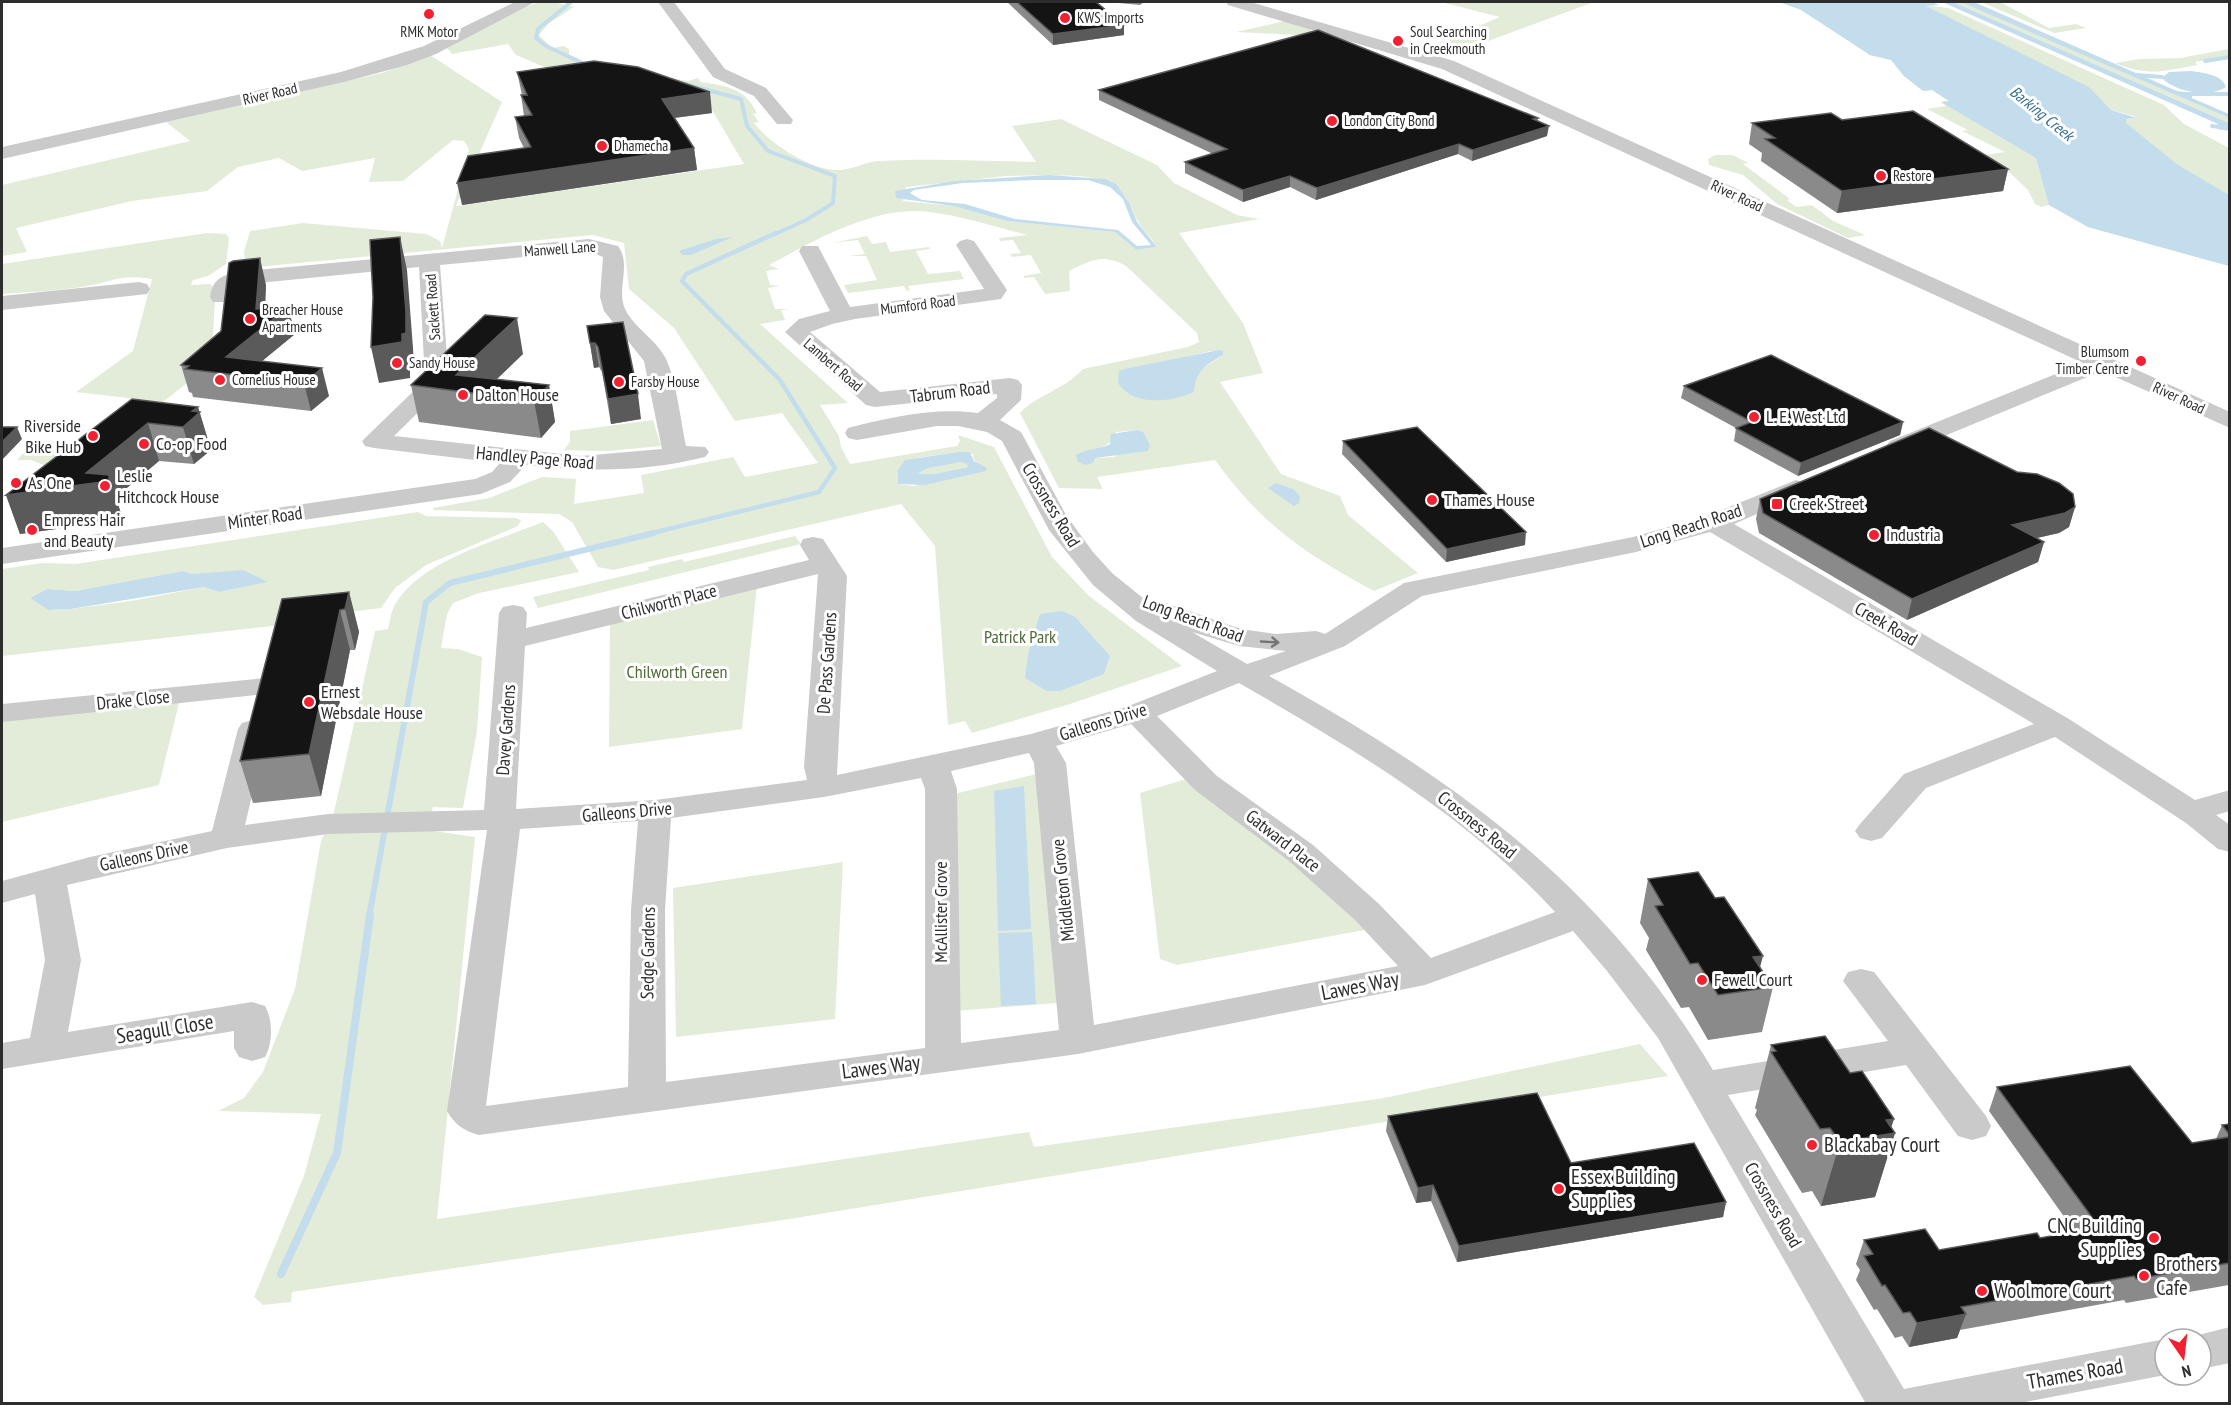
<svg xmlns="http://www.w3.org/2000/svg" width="2231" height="1405" font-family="'PT Sans Narrow',sans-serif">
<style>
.green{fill:#e3ecd9;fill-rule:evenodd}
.water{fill:#c3dded;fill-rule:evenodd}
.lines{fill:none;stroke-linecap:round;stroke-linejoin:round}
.stream-far3{stroke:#c3dded;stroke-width:4}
.stream-far2{stroke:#c3dded;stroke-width:4.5}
.stream-far1{stroke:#c3dded;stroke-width:6}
.stream{stroke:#c3dded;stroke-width:8}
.minor{fill:#cacaca;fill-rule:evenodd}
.wall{fill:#8a8a8a}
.shaded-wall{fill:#5a5a5a}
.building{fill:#141414;stroke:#5a5a5a;stroke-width:1.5}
.oneway{stroke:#747474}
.poi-dot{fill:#f22031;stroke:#fff;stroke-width:2}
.labels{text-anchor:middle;stroke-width:6;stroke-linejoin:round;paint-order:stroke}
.far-poi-label{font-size:15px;fill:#2d2d2d;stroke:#fff;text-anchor:start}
.far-street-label{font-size:15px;fill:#2d2d2d;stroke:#fff}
.far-water-label{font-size:16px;font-style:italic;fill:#357094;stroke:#fff}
.street-label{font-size:18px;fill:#2d2d2d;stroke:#fff}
.poi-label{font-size:18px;fill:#2d2d2d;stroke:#fff;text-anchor:start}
.park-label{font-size:18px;fill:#506b37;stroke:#fff}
.near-street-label{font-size:21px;fill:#2d2d2d;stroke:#fff}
.near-poi-label{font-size:21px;fill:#2d2d2d;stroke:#fff;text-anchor:start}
</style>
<rect width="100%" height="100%" fill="#fff"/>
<path class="green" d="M540 2H558L557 3 574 7 548 24 539 35 552 48 564 46 569 49V55L585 63 688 81 698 78 701 82C727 86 745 88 757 113L753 114 759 122 754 123C770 144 812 171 840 170 854 169 867 161 880 161 932 158 984 161 1036 162L1012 126 1061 119 1157 165 1174 183 1237 215 1259 219 1179 233 1243 323 1263 373 1220 382 1281 474 1340 496 1348 515 1418 573 1374 591C1304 553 1263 526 1215 460L1097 477 1103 489 1059 488 1020 413C1038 394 1065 389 1083 369L1188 347 1199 342 1197 333 1126 266C1103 253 1091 260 1069 271L1070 291 1045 294 1034 277 1025 278 1023 276 1041 273 1031 255 1012 257 1010 254 1021 253 1013 240 1000 241 999 238 1027 235C996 227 945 211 914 211 863 212 814 241 769 265L779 269 766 271 770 285 780 286 768 288 775 309H791L781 310 785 320 760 324 848 403 820 405 839 436 841 447 850 464 957 446 960 441 958 435 994 447 1052 557 1089 596 1182 666 1070 704 972 733 965 721 948 725 935 546 901 504 613 570 598 567 572 522 559 514 433 510V508L489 498 542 477 576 479 574 504 644 493 641 475 733 457 745 477 818 463 782 413 735 421 674 328 629 289 624 243 593 235 246 268 244 252 250 231 303 223 426 234 440 241 442 248 469 149 464 141 453 140 403 181 369 182 375 158 302 171 279 158 238 167 207 191 132 201 16 228 27 252 2 256V185L190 141 166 122 382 73 430 55 502 102 456 206 744 164 712 110 568 77 516 55 508 44 452 54 447 48 512 11ZM1049 175C1080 177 1113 172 1129 203 1133 208 1134 215 1137 220 1142 229 1151 237 1157 247L1136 250 1115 232 1007 221 953 206 903 201 906 187 1006 176ZM1210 351 1223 355 1199 371 1195 379 1161 400 1152 399 1124 369 1154 365ZM1137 430 1115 457 1095 458 1081 452C1099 449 1108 449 1116 432ZM958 452 973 454 974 460 979 464 914 486 898 484 916 458Z
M1441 2H1594L1447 56 1425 49 1500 17Z
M1953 2 1966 3 2229 118V123Z
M1981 2H2000L2049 28 2076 24 2086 28 2054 33Z
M1924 5 1948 8 2164 105 2184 124 2229 148V210L2113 122 2136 118 2134 116 2111 110Z
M1285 21 1310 28 1311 32 1300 35 1236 32Z
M1863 42 2229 266 2088 227 2049 205 2041 207 2035 204 2028 190 2003 166 1973 157 2005 152 1962 131 1968 130 1927 109 1946 106 1941 102 1949 101 1932 90 1923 91 1904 76 1891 60 1870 55 1855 45Z
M2229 49V56L2195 62 2197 65C2162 71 2150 77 2115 63L2139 59 2180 58Z
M1715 155H1733L1748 163 1743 164 1790 199 1787 200 1796 207 1812 205 1833 221 1865 235 1848 238 1777 204 1743 175 1709 165 1708 159Z
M207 233 226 234 229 238 226 264 208 276 193 280 191 285 210 284 216 288 211 364 163 402 76 392 133 351 152 279C119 274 116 281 87 286 59 291 30 292 2 294V264Z
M867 236 872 244 886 242 890 252 929 247 930 249 916 251 928 274 960 271 964 279 908 286 910 290 907 291 904 286 848 293 844 285 877 280 866 256H849L865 254 858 240 831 243Z
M653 420 661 446 608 451 564 450 570 442V431Z
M34 442 115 443 71 476 31 460H17Z
M961 462 968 464V467L934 474H917L928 467Z
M418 512 426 516 515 518 521 520 518 526 426 565 395 588 381 608 310 617 307 622 2 656V569L42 563 75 564ZM183 571 193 574 267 582 219 592 204 587 131 601 71 609 48 610 30 598 47 589 75 591Z
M543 522 553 531 579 572 479 593 453 603 447 614 441 648 458 649 482 657 477 731 463 808 433 807 427 830 475 837 437 1219 1029 1132 1034 1147 1384 1098 1640 1044 1668 1076 783 1220 292 1292 291 1302 263 1305 254 1297 304 1176 321 1114 218 1111 244 1098 263 1072 295 989 321 841 334 812 375 631 388 629C390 621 391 610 396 603 421 560 499 540 543 522Z
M795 536 801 544 538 608 533 597 649 570 648 567 682 559 684 562Z
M757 585 742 729 609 747 610 621Z
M179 703 159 785 2 822V720Z
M1041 773 1057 1003 954 1011 950 795Z
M1186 779 1375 928 1177 965 1160 959 1140 793Z
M843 862 835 1019 676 1037 673 888Z"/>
<path class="water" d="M1779 2 1934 3 1939 5 1926 6 2089 87 2111 110 2137 118 2127 119 2126 123 2178 165 2229 195V266L2088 227 2049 205 2036 158 1941 102 1949 101 1932 90 1923 91 1904 76 1891 60 1870 55 1801 10Z
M1942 2H1953L2229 123V131L2217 129 2218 124Z
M1961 2H1974L2177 91 2192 93V98L2229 114V118Z
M2191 71C2203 73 2222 74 2226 87 2211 98 2174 92 2162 78L2169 72Z
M1049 175 1105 179 1116 184 1130 204 1137 222 1157 247 1136 250 1115 232 1007 221 953 206 896 198 895 191 954 181ZM1034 180H1088L1110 187 1123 199 1132 222 1151 245 1137 246 1118 230 1015 219 965 204 922 200 910 193 914 190 963 183Z
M733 237 691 255H682L679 251 716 239Z
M1219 350 1223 351V355C1206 365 1196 370 1194 392 1172 402 1133 407 1118 383L1119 371 1124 369Z
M1137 430 1143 432 1150 445 1148 451 1095 458 1094 462 1086 465 1078 462 1076 455C1086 448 1100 450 1110 444L1111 434Z
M958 452H970L974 461 987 468 986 471 925 485 898 484V470L905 460ZM961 462 967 464 968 467 934 474H917L928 468Z
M1276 483 1293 489 1300 496 1299 503 1294 506 1268 488Z
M243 570 268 582 219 592 204 587 71 609 48 610 30 598 47 589 75 591 183 571 193 574Z
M1062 611 1075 617 1110 656 1104 674 1060 691H1047L1025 678 1028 655 1040 614Z
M1024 786 1031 929 998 931 994 791Z
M1032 932 1036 1004 1001 1006 998 933Z"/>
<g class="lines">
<path class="stream-far3" d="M571 2 538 29 536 38 546 46 589 66
M2205 61 2230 57
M2136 75 2162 77
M685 84 741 99 747 126 768 151 835 176 833 203 806 220 773 235
M2185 94H2230
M2212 126 2230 128"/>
<path class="stream-far2" d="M648 534 819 492 835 468 780 380 682 281 686 274 776 233"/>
<path class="stream-far1" d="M369 917 426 602 450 583 654 533"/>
<path class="stream" d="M281 1274 337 1153 370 915"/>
<path class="minor" d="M515 2H535L436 54 407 65 344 82 2 159V147L341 72 424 46Z
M658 2H674L725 69 766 88 793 120 791 124H777L754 96 713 77Z
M1226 2H1250L1454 61 2230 412V428L2102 371 1908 451 1899 454 1890 451 1886 446 1890 441 2083 363 1442 69 1228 5Z
M589 239 618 246C632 265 616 288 625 309 634 328 657 340 666 359 676 380 681 422 686 446L705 447 709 452 705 457C645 472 587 472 526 465L510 482 481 494 2 564V548L475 479 492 472 500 463 374 448 365 446 362 441 425 380 419 267 239 285 233 288 229 302H213L210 297C213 280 219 277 235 272ZM589 251 603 257 600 297 604 311 644 361 662 449 581 456 394 436 449 382 440 265Z
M967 239 974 241 1007 290 1001 299 855 319 832 324 810 332 880 392 1010 378 1018 380 1022 385 1021 400 1000 420 1021 432 1066 515 1093 552 1112 573 1154 607 1166 603 1241 629 1276 634 1316 631 1325 634 1404 583 1633 537 1704 517 1796 480 1805 483 1809 488 1805 493 1734 524 2069 719 2195 800 2230 790V811L2216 815 2230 825V852L2218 849 2186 823 2055 737 1926 788 1882 838 1871 841 1860 838 1855 831 1860 824 1904 774 2034 724 1710 532 1636 552 1422 596 1345 646 1269 676C1456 780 1601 883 1713 1070L1888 1041 1843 981 1848 972 1861 969 1874 972 1986 1116 1991 1126 1986 1136 1972 1140 1958 1136 1906 1065 1728 1095 1904 1389 2165 1339V1375L2015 1404H1866L1658 1038 1607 971 1573 931 1425 985 1078 1054 479 1135C464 1131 455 1125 447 1111L487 830 328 834 227 848 67 885 81 960 68 1032 252 1002 265 1006C273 1020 273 1043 265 1057L252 1061 239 1057 234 1048V1031L2 1069V1043L30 1038 45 960 35 894 2 903V881L90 857 212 831 238 729 242 723 253 720 264 723 268 729 245 825 328 814 484 810 499 613 503 607 513 605 523 607 527 613 526 628 809 560 800 545 803 539 813 537 823 539 847 576 837 775 1031 734 1126 707 1217 671 1136 621 1093 585 1049 530 1002 441 987 432 958 426H937L857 440 848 438 845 433 848 428C890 417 935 407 978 413L997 398V394L875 407 866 405 785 332 799 319 830 311 799 251 802 246H818L850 307 984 289 956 245 960 241ZM818 574 804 767 807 780 655 800 516 809 525 646ZM1192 632 1239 646 1286 651 1247 664ZM1239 683C1352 748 1466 815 1555 912L1431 958 1379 904 1313 845 1217 776 1157 716ZM1131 724 1195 790 1289 861 1355 920 1398 966 1094 1025 1066 763 1056 746ZM1029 753 1034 763 1059 1030 961 1043 957 789 951 771ZM921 778 925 789V1048L666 1082 665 910 671 818 824 797ZM638 821 631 910 628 1087 486 1106 520 829Z
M139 282 147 284 150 289 147 294 2 310V296Z
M265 678 276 681 280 687 276 693 2 722V704Z
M2230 1327V1363L2201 1369V1339L2186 1338Z"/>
</g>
<path class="wall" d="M1007 2H1096L1124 35 1053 45Z
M1108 2H1144L1140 5Z
M517 72 712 113 675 118 694 148 697 170 462 205 524 148 519 138 515 117 524 116 521 95H522Z
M1099 90 1538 118V121L1547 136 1472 161 1458 154 1316 200 1290 187 1243 202 1185 173V162L1213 154 1099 100Z
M1842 120 2008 169 2003 191 1837 213 1761 161 1762 153 1749 144 1752 123Z
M266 285 265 308 288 307 295 334 262 361 329 396 311 411 193 397 192 393 189 392 181 365 221 331Z
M587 326 641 419 611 424 602 372 599 367 594 368Z
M523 354 497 379 549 385 555 422 541 438 419 422 411 385Z
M1684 386 1903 422 1900 435 1798 476 1734 441 1736 428 1681 398Z
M132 399 198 407 211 450 194 464 159 461 116 497 121 514V520L20 534 6 495Z
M1343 441 1525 545 1446 562 1342 454Z
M1760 499 2075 507 2069 527 2059 533 2037 538 2044 542 2038 562 1907 620 1759 533 1756 519Z
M349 592 359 632 355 650H350L321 796 253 803 240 761Z
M1648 879 1760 968 1773 987 1762 1032 1708 1040 1689 1007 1681 1008 1646 950 1649 938 1640 923Z
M1771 1045 1850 1073 1894 1119 1891 1127 1895 1133 1875 1197 1821 1206 1812 1191 1802 1193 1755 1115 1757 1110 1755 1108Z
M1997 1087 2192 1143 2216 1139 2222 1125 2229 1124V1285L2126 1303 2124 1300 1960 1330 1957 1338 1909 1347 1902 1336 1895 1338 1877 1309 1874 1310 1856 1280 1860 1270 1856 1264 1864 1240 1939 1250 2040 1238 2075 1232 1989 1111Z
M1388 1116 1726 1202 1723 1217 1457 1262 1431 1201 1416 1203 1386 1131Z"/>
<path class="shaded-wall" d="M1124 25V35L1053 45V34Z
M710 92 712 113 664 119 662 99Z
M1549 126 1547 136 1472 161 1473 150Z
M1459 144 1458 154 1316 200 1317 188Z
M694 148 697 170 462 205 457 183Z
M2008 169 2003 191 1837 213 1842 191Z
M1290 176V187L1243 202V190Z
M400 237 407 270 413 348 414 369 410 370V378L379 383 371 347Z
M260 258 266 285 264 326 288 307 295 334 244 376 226 357 256 309Z
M517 318 523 354 481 394 456 375Z
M590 343H595L599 367 594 368Z
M322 368 329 396 311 411 304 383Z
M549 385 555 422 541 438 534 401Z
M638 394 641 419 611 424 608 399Z
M198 407 211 450 194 464 183 427 192 411Z
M1903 422 1900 435 1798 476 1801 463Z
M148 423 159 461 116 497 121 514V520L20 534 6 495 86 473Z
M17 427 22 439 2 460V442Z
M2075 507 2069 527 2059 533 2006 545 2012 525Z
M1526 532 1525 545 1446 562 1447 549Z
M2044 542 2038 562 1907 620 1912 599Z
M349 592 359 632 355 650 345 609Z
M340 610 350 650 321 796 309 754Z
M1763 956 1754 990 1753 957Z
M1894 1119 1889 1134 1895 1133 1875 1197 1821 1206 1840 1142 1886 1120Z
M1433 1185 1431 1201 1416 1203 1418 1188Z
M1726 1202 1723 1217 1457 1262 1459 1246Z
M1966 1314 1957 1338 1909 1347 1917 1323Z"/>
<path class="building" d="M1017 2H1096L1124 25 1053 34Z
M1318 30 1538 118 1533 119 1549 126 1473 150 1459 144 1317 188 1290 176 1243 190 1185 162 1227 149 1099 90Z
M594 61 638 67 710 92 662 99 694 148 457 183 468 156 531 147 515 117 532 115 521 95H527L517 72Z
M1913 111 2008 169 1842 191 1765 139 1775 138 1752 123 1831 113 1842 120Z
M400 237 406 312V333L402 334V342L371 347 373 297 370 240Z
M260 258 256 309 288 307 226 357 322 368 304 383 185 369 189 366 181 365 221 331 229 263 233 261Z
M485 315 517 318 456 375 549 385 534 401 411 385Z
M623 322 638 394 608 399 598 347 595 343H590L587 326Z
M1771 355 1903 422 1801 463 1736 428 1752 422 1684 386Z
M132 399 198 407 192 411 200 412 183 427 148 423 86 473 109 475V481L6 495Z
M2 427H17L2 442Z
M1417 427 1526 532 1447 549 1343 441Z
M1929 428 2017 472 2037 474 2059 483 2073 494 2075 507 2065 513 2012 525 2044 542 1912 599 1763 513 1760 499Z
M349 592 345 609 340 610 309 754 240 761 282 599Z
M1698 872 1715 898 1724 897 1763 956 1753 957 1773 987 1718 995 1698 963 1690 964 1655 906 1663 905 1648 879Z
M1825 1036 1850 1073 1862 1071 1894 1119 1886 1120 1895 1133 1840 1142 1830 1128 1820 1129 1771 1052 1776 1051 1771 1045Z
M2130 1066 2192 1143 2229 1137V1263L2136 1279 2134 1276 1961 1307 1966 1314 1917 1323 1910 1312 1903 1313 1885 1285 1882 1286 1864 1256 1873 1254 1864 1240 1925 1229 1939 1250 2037 1233 2040 1238 2099 1227 1997 1087Z
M1537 1093 1571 1163 1694 1143 1726 1202 1459 1246 1433 1185 1418 1188 1388 1116Z
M2229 1124V1134L2222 1125Z"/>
<defs><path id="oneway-shaft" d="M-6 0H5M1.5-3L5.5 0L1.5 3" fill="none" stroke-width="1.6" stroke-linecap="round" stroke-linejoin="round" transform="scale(1.5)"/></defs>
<use class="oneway" href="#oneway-shaft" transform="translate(1270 642) rotate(3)"/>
<g class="poi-dot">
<circle cx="429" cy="14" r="6"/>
<circle cx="1065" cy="18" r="6"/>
<circle cx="1398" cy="41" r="6"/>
<circle cx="1332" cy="121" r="6"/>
<circle cx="602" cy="146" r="6"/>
<circle cx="1881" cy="176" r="6"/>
<circle cx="250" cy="319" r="6"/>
<circle cx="2141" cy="361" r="6"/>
<circle cx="397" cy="363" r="6"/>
<circle cx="220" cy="380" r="6"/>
<circle cx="619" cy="382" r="6"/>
<circle cx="463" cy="395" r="6"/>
<circle cx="1754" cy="417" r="6"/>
<circle cx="93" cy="436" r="6"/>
<circle cx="144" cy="444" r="6"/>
<circle cx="16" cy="483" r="6"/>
<circle cx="105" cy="486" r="6"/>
<circle cx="1432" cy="500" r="6"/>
<rect x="1771" y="498" width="12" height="12" rx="3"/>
<circle cx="32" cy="530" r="6"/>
<circle cx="1874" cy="535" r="6"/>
<circle cx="309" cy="702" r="6"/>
<circle cx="1702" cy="980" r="6"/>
<circle cx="1812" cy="1145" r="6"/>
<circle cx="1559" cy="1189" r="6"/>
<circle cx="2154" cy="1238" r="6"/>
<circle cx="2144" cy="1276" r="6"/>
<circle cx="1982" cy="1291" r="6"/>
</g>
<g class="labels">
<g class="far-poi-label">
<text x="1077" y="23">KWS Imports</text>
<text x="429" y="37" text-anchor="middle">RMK Motor</text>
<text x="1410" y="37">Soul Searching<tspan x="1410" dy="17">in Creekmouth</tspan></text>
<text x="1344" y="126">London City Bond</text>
<text x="614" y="151">Dhamecha</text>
<text x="1893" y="181">Restore</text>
<text x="262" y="315">Breacher House<tspan x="262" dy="17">Apartments</tspan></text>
<text x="2129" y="357" text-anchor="end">Blumsom<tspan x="2129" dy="17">Timber Centre</tspan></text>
<text x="409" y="368">Sandy House</text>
<text x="232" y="385">Cornelius House</text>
<text x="631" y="387">Farsby House</text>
</g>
<g class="far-street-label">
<text transform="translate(270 94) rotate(-13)" y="5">River Road</text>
<text transform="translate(1737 196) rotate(25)" y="5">River Road</text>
<text transform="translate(560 249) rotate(-4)" y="5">Manwell Lane</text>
<text transform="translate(918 305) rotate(-7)" y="5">Mumford Road</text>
<text transform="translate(433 307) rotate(-94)" y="5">Sackett Road</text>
<text transform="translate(833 365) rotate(41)" y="5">Lambert Road</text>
<text transform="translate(2179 398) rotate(25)" y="5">River Road</text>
</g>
<g class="far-water-label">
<text transform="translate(2042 113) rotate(39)" y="6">Barking Creek</text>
</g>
<g class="street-label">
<text transform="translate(950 392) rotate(-7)" y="6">Tabrum Road</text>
<text transform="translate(535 458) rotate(5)" y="6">Handley Page Road</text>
<text transform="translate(1051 505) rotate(59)" y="6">Crossness Road</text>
<text transform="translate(265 518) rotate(-8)" y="6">Minter Road</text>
<text transform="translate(1691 526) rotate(-18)" y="6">Long Reach Road</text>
<text transform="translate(669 602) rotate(-14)" y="6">Chilworth Place</text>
<text transform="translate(1193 619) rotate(20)" y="6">Long Reach Road</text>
<text transform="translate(1886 624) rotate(30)" y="6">Creek Road</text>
<text transform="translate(827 663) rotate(-86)" y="6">De Pass Gardens</text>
<text transform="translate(133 700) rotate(-6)" y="6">Drake Close</text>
<text transform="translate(1103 722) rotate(-17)" y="6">Galleons Drive</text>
<text transform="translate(506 730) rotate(-86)" y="6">Davey Gardens</text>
<text transform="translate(627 812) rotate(-5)" y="6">Galleons Drive</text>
<text transform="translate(1477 825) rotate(39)" y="6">Crossness Road</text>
<text transform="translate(1283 841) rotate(38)" y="6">Gatward Place</text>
<text transform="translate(144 856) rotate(-12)" y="6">Galleons Drive</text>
<text transform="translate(1063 890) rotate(-96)" y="6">Middleton Grove</text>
<text transform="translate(941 912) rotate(-90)" y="6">McAllister Grove</text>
<text transform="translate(648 953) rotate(-89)" y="6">Sedge Gardens</text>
<text transform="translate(1773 1205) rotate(60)" y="6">Crossness Road</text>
</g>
<g class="poi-label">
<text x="475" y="401">Dalton House</text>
<text x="1766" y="423">L. E. West Ltd</text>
<text x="81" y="432" text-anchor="end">Riverside<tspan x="81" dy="21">Bike Hub</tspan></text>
<text x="156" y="450">Co-op Food</text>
<text x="117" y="482">Leslie<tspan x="117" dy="21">Hitchcock House</tspan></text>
<text x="28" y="489">As One</text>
<text x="1444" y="506">Thames House</text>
<text x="1789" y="510">Creek Street</text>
<text x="44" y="526">Empress Hair<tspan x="44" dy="21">and Beauty</tspan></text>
<text x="1886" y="541">Industria</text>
<text x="321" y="698">Ernest<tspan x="321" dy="21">Websdale House</tspan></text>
<text x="1714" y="986">Fewell Court</text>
</g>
<g class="park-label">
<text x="1020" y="643">Patrick Park</text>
<text x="677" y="678">Chilworth Green</text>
</g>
<g class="near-street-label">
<text transform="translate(1360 986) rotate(-11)" y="7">Lawes Way</text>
<text transform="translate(165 1029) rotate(-9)" y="7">Seagull Close</text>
<text transform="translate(881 1067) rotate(-7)" y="7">Lawes Way</text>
<text transform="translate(2075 1374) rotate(-10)" y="7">Thames Road</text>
</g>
<g class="near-poi-label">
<text x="1824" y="1152">Blackabay Court</text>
<text x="1571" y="1184">Essex Building<tspan x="1571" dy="24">Supplies</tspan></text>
<text x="2142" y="1233" text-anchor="end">CNC Building<tspan x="2142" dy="24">Supplies</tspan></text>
<text x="2156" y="1271">Brothers<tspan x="2156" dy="24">Cafe</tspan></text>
<text x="1994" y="1298">Woolmore Court</text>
</g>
</g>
<rect width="2231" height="1405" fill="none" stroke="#2d2d2d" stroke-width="6"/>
<g transform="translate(2183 1357) rotate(166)"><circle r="28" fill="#ffffff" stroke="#ababab" stroke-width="1.5"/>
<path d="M0-4.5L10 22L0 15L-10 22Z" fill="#f22031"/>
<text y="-9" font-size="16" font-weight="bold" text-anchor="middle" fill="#2d2d2d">N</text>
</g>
</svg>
